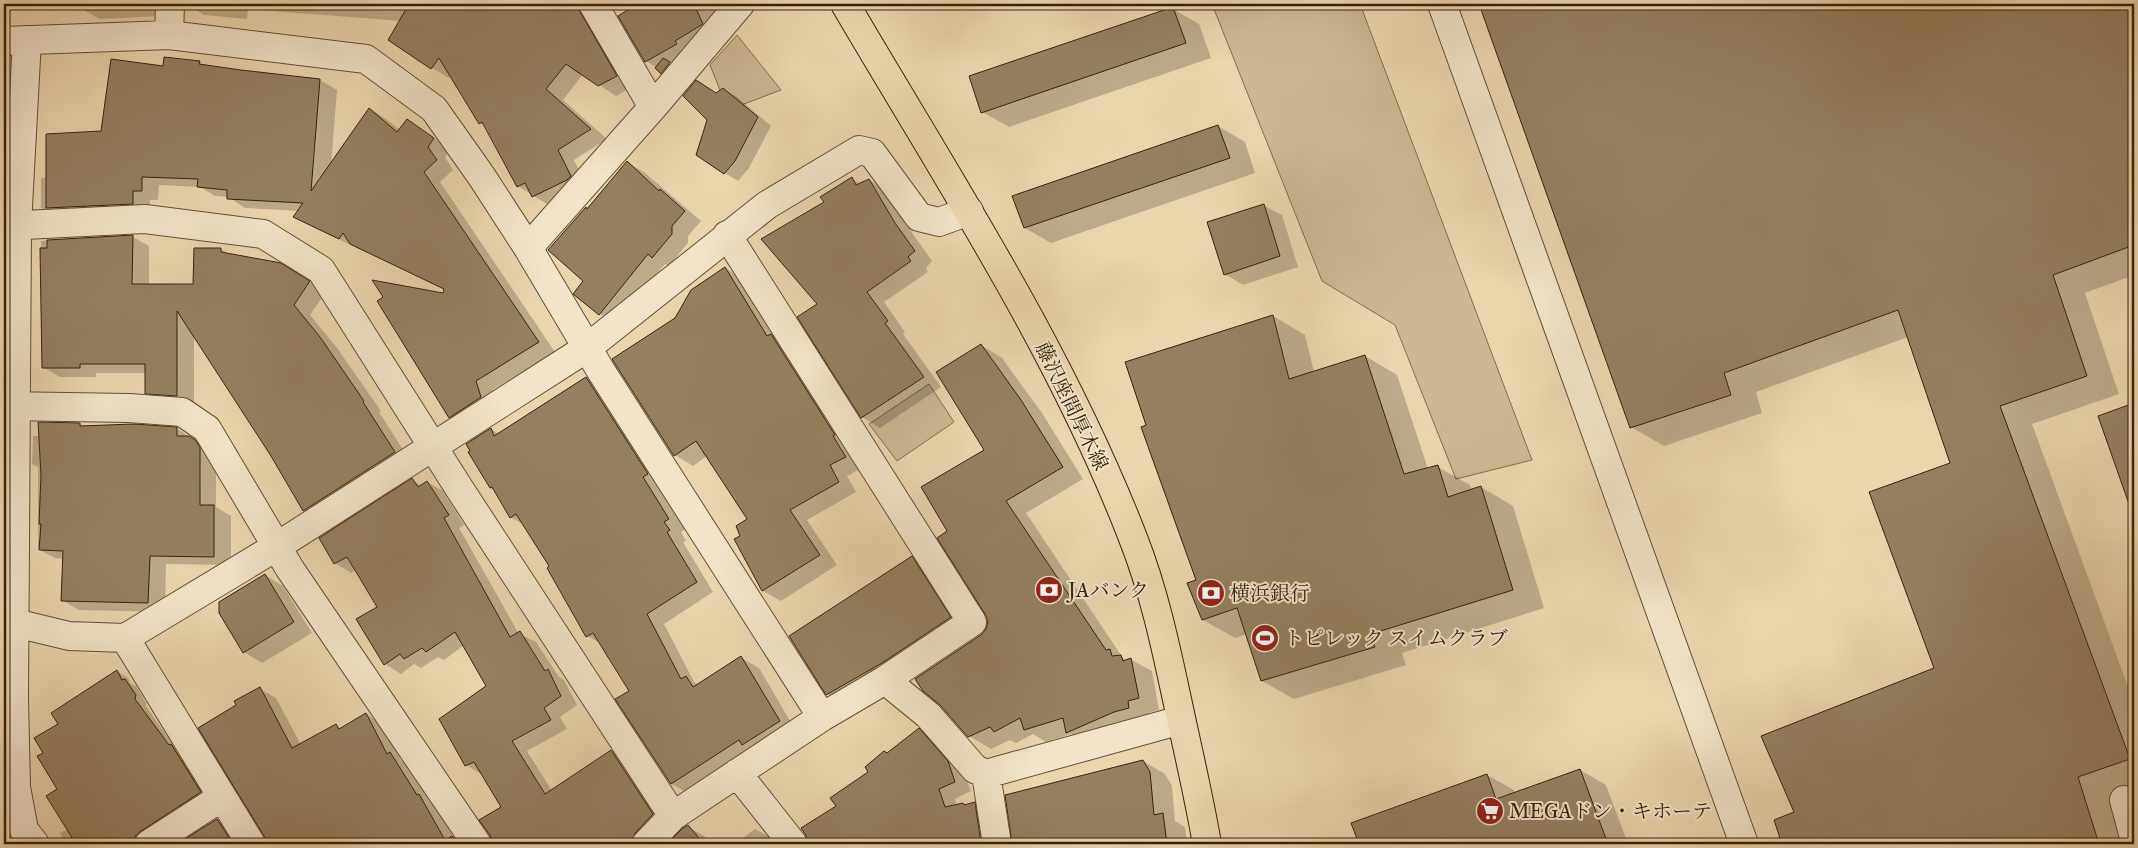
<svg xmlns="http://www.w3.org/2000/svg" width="2138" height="848" font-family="'IM FELL Great Primer','Noto Serif JP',serif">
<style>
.green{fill:#cbb892;stroke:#806e4f}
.shadow{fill:#0003}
.building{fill:#948060;stroke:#36230c}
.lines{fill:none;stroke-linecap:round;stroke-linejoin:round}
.minor-casing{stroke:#635034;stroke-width:30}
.major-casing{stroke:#36230c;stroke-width:30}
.minor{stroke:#f1e4ca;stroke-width:28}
.major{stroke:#ead6ad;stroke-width:28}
.labels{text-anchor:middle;stroke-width:4;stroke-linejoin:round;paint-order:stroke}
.street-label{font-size:20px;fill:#36230c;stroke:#f1e4ca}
.poi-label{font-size:20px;fill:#36230c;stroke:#f1e4ca;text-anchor:start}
</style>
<rect width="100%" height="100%" fill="#ead6ad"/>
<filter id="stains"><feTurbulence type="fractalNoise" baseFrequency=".004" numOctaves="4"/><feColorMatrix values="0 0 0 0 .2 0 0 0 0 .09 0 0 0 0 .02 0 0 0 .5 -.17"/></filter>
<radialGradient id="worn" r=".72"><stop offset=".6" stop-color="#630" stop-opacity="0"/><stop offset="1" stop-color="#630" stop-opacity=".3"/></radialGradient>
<path class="green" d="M1212 4H1360L1532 460 1456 479 1395 325 1322 281Z
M737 35 781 90 728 110 710 65Z
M929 384 954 422 897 461 869 424Z"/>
<path class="shadow" d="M82 4H176L162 16 100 19 82 9Z
M187 4H585L634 86 616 96 583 74 563 100 607 139 574 160 587 187 550 206 518 186 486 127 480 123 451 76 449 78 432 68 390 40 401 21 248 9 247 19 204 15Z
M639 4H732L687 58 663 71 646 61Z
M947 4H962L953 7Z
M1481 4H2134V275L2085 293 2119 394 2032 424 2134 703V787L2110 796 2125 844H1783L1775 820 1796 812 1935 668 1952 463 1908 337 1756 392 1762 413 1664 446 1631 427Z
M1173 9 1199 24 1211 58 1009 127 982 112Z
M199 62 207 67 320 80 337 90 331 165 370 109 386 119 400 130 407 120 451 149 445 157 453 170 440 182 555 352 492 390 498 407 467 426 450 417 444 295 445 290 311 226 295 217 299 211 245 208 228 197 215 196 200 187 159 185 158 200H150V213L58 218 41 208V178L47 177 102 133 164 67Z
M4 71 19 80 12 207H4Z
M697 81 717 94 723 89 737 97 771 126 749 168 738 181 725 173Z
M1218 126 1245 142 1255 173 1051 243 1025 228Z
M628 163 644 172 701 221 688 236V243L669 266 665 264 616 323 600 314 575 293 585 281 588 210Z
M852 179 861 184 869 180 887 190 913 234 932 261 926 268 928 272 884 302 905 332 903 334 941 387 880 428 862 417 819 305 826 203Z
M1263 205 1282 215 1298 267 1243 285 1225 274Z
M133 237 149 246V285H195L221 249 231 256 298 275 326 292 310 315 337 348 381 411 379 412 411 462 321 520 304 510 272 455 194 334V405L163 403 146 393V373H96V377H60L43 367 41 241Z
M725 268 743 279 863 467 847 476 856 492 807 520 837 565 781 601 763 591 736 540 741 536 749 519 707 456 693 466 675 455 676 319Z
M1273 316 1305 335 1314 372 1365 356 1397 375 1428 469 1438 467 1470 485 1472 490 1481 487 1513 506 1544 608 1402 653 1406 665 1294 699 1262 681 1247 634 1235 638 1203 620 1198 580Z
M981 345 1002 358 1042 413 1083 479 1026 513 1123 658 1127 660 1130 659 1152 671 1159 710 1148 713 1149 720 1088 744 1071 734 1046 742 1033 734 1016 743 1010 740 991 749 969 736 981 636 987 630 989 622 949 531 986 450Z
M586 378 604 388 686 529 681 532 686 541 683 542 713 592 664 624 694 682 699 685 741 658 759 668 796 731 689 794 672 784 617 700 631 692 602 644 587 636 548 568 551 566 525 525 510 517 495 490 490 488 491 429 499 434Z
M2134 405V515L2099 417Z
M79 424 85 427 176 428 206 447 216 458V507L231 516V565L166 564 165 612 79 610 62 600 64 559 55 558 38 549V467L32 464 33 436H41Z
M412 480 422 486 427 482 443 491 464 525 459 528 519 634 536 642 559 677 564 680 577 705 560 717 567 729 527 751 552 791 611 751 628 761 669 824 651 844H494L502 807 483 775 466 765 488 686 464 645 444 660 438 657 421 668 414 664 401 674 385 664 378 607 356 570 351 573 335 563Z
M912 558 926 566 964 626 841 702 827 694Z
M265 575 283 586 312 633 262 663 244 652Z
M117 671 128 678 131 684 136 686 146 703V706L211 799 146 844H66L60 833 68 829 59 789 45 755 60 725Z
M260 689 276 698 301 745 336 726 341 729 366 714 382 724 401 760 406 763 431 802 436 805 454 838 465 844H268L238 705Z
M919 729 935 739 964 772 971 791 955 799 957 806 970 804 986 813 990 844H809L802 829 838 806 869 772Z
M1143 761 1165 774 1172 786 1175 821 1185 827 1187 844H1018L1007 796Z
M1580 770 1606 785 1628 844H1361L1353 824 1487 775 1514 790 1515 793Z
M217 820 234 830 243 844H180Z
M4 826 11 844H4Z
M688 827 704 836 714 844H670Z
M755 829 772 838 777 844H735Z"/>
<path class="building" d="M409 4H571L578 8 617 76 598 86 566 64 546 89 591 129 558 150 571 176 567 180 532 197 525 183 517 187 482 122 479 124 439 58 431 69 388 40Z
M637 4H694L703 24 675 41 677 44 645 62 618 16Z
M1479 4H2134V245L2053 275 2087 376 2000 406 2130 759 2078 777 2099 844H1782L1774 820 1794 812 1761 736 1934 668 1869 492 1950 463 1898 310 1724 373 1731 395 1630 428Z
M1173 7 1186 43 981 113 969 76Z
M164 57 200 61 199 64 241 70 320 79 311 191 369 108 397 132 407 119 434 138 428 147 437 160 424 172 539 342 476 381 481 397 449 418 377 301 383 297 372 280 443 293 444 289 350 244 343 233 339 239 293 217 303 203 227 199V190L197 187 198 179 142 177V191H133V204L46 208V134L101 131 111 59 163 66Z
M663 58 670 62 661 74 655 68Z
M696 80 716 93 723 88 758 117 735 161 724 174 696 155 707 120 683 96Z
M1218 125 1230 158 1024 228 1012 196Z
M627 161 659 191 660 189 685 211 672 226V234L652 258 648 254 599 315 573 294 583 281 548 250 586 207 587 209Z
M852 177 856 185 869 179 895 223 915 251 908 257 911 261 867 292 888 321 885 323 924 377 861 418 797 317 817 304 761 239 824 202 820 197Z
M1264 204 1280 256 1224 275 1207 222Z
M133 235 132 284H193L194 248H221V252L281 263 310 281 294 305 320 337 364 401 363 402 395 452 303 511 271 456 177 311V396L145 394V364H80V368H42L40 248H47V240Z
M725 267 767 336 771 334 835 435 833 436 846 457 830 465 839 482 790 510 820 555 762 591 734 539 740 536 736 526 747 519 696 441 674 456 612 359 675 318 691 290Z
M1273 315 1289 379 1365 355 1404 474 1438 465 1448 497 1481 486 1513 590 1371 634 1375 647 1261 681 1237 608 1202 620 1187 583 1196 580 1141 427 1146 425 1125 362Z
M981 344 1021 400 1063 467 1006 501 1106 650 1110 649 1112 656 1121 655 1123 661 1131 658 1139 698 1128 701 1129 708 1114 712 1066 733 1063 718 1024 730 1020 718 994 732 990 727 968 737 940 705 923 691 915 679 981 635 986 629 988 622 985 614 937 538 947 531 921 487 984 450 936 372Z
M586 377 648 474 643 477 669 519 664 522 670 530 667 532 697 582 647 614 681 679 686 676 693 687 741 656 780 721 742 745 739 740 671 784 615 699 629 691 593 633 586 637 547 568 549 566 516 514 510 518 492 487 490 488 468 452 470 451 466 444 491 428 494 436Z
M2134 403V507H2130L2098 416Z
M38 422 80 423V426L134 424 177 427V436H189L195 440 200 447V505H214V557L150 556 148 603 61 601 63 551 39 550 41 524H39L41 475Z
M412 478 418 487 427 481 449 515 444 518 510 637 520 631 545 671 548 669 561 696 544 708 551 720 512 741 545 794 611 750 653 814 635 833 631 844H492L490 835 479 820 501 807 474 762 465 766 439 719 486 686 455 632 426 652 422 648 404 659 400 654 384 665 356 619 377 607 347 557 334 564 319 538Z
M912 556 951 617 882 663 826 695 789 636Z
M265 574 294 622 243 653 219 613V602Z
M117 670 122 680 125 679 136 695 135 699 169 745 171 744 201 792 141 831 135 836 133 844H76L46 796 57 789 37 756 43 753 34 738 58 724 51 713Z
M260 687 292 748 336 724 339 729 366 713 387 754 390 752 417 795 419 794 445 840 452 836 458 844H267L264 836 198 728 236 705 234 701Z
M919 728 948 761 955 782 939 789 945 807 963 803 964 805 975 802 981 844H808L806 835 801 828 836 806 830 798 868 772 865 767 884 751 887 753Z
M1143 760 1150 772 1154 815 1163 813 1167 844H1012L1005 795Z
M1580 769 1608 844H1359L1351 823 1487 774 1496 799Z
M217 819 233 844H177Z
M688 825 704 844H667L683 828Z"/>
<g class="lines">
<g class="minor-casing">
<path id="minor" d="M593 4 653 107
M1442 4 1744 844
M169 35 170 4
M27 40 17 225 14 698 16 787 24 830 35 844
M4 41 169 35 366 59 434 109 482 177 528 248 601 371 822 717
M4 226 145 219 263 234 321 270 459 488 673 816
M727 235 972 622 885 680
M528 248 653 107 740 4
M4 406 129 408 182 412 207 429 290 569 477 844
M4 623H15L69 636 125 638 276 547 587 348 767 205 859 150 872 153 919 217 939 222 969 211
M125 638 251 844
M737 773 793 844
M986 774 997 844
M2124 800 2134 837
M149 844 222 797
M646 844 673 816 822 717 885 680 928 715 975 769 986 774 1181 720"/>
</g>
<g class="major-casing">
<path id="major" d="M845 4C947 178 1060 349 1133 538 1154 591 1166 648 1178 704 1188 751 1199 797 1207 844"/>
</g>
<use href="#minor" class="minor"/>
<use href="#major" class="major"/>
</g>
<defs>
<g id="bank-disc" transform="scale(1.4375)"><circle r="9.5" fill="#8f2418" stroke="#f1e4ca"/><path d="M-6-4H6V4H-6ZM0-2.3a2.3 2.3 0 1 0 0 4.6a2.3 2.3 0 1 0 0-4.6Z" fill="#fff"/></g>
<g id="stadium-disc" transform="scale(1.4375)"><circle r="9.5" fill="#8f2418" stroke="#f1e4ca"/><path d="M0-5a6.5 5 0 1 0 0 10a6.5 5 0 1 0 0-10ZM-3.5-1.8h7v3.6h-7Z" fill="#fff"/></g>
<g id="supermarket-disc" transform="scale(1.4375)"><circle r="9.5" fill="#8f2418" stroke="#f1e4ca"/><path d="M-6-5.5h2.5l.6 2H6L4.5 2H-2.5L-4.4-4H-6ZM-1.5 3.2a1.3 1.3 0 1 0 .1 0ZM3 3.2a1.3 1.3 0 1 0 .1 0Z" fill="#fff"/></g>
</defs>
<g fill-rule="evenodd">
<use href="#bank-disc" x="1049" y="590"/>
<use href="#bank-disc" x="1211" y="593"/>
<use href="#stadium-disc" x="1265" y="638"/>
<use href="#supermarket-disc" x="1490" y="811"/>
</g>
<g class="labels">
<g class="street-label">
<text transform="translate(1072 406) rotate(64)" y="7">藤沢座間厚木線</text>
</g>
<g class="poi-label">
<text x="1068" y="597">JAバンク</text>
<text x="1230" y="600">横浜銀行</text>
<text x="1284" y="645">トピレック スイムクラブ</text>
<text x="1509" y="818">MEGAドン・キホーテ</text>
</g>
</g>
<rect width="2138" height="848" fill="none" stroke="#ead6ad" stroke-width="20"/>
<rect x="5" y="5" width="2128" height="838" fill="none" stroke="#36230c" stroke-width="2.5"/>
<rect x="10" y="10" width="2118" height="828" fill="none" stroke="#36230c"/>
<rect width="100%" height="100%" filter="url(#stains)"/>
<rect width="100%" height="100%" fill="url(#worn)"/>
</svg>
